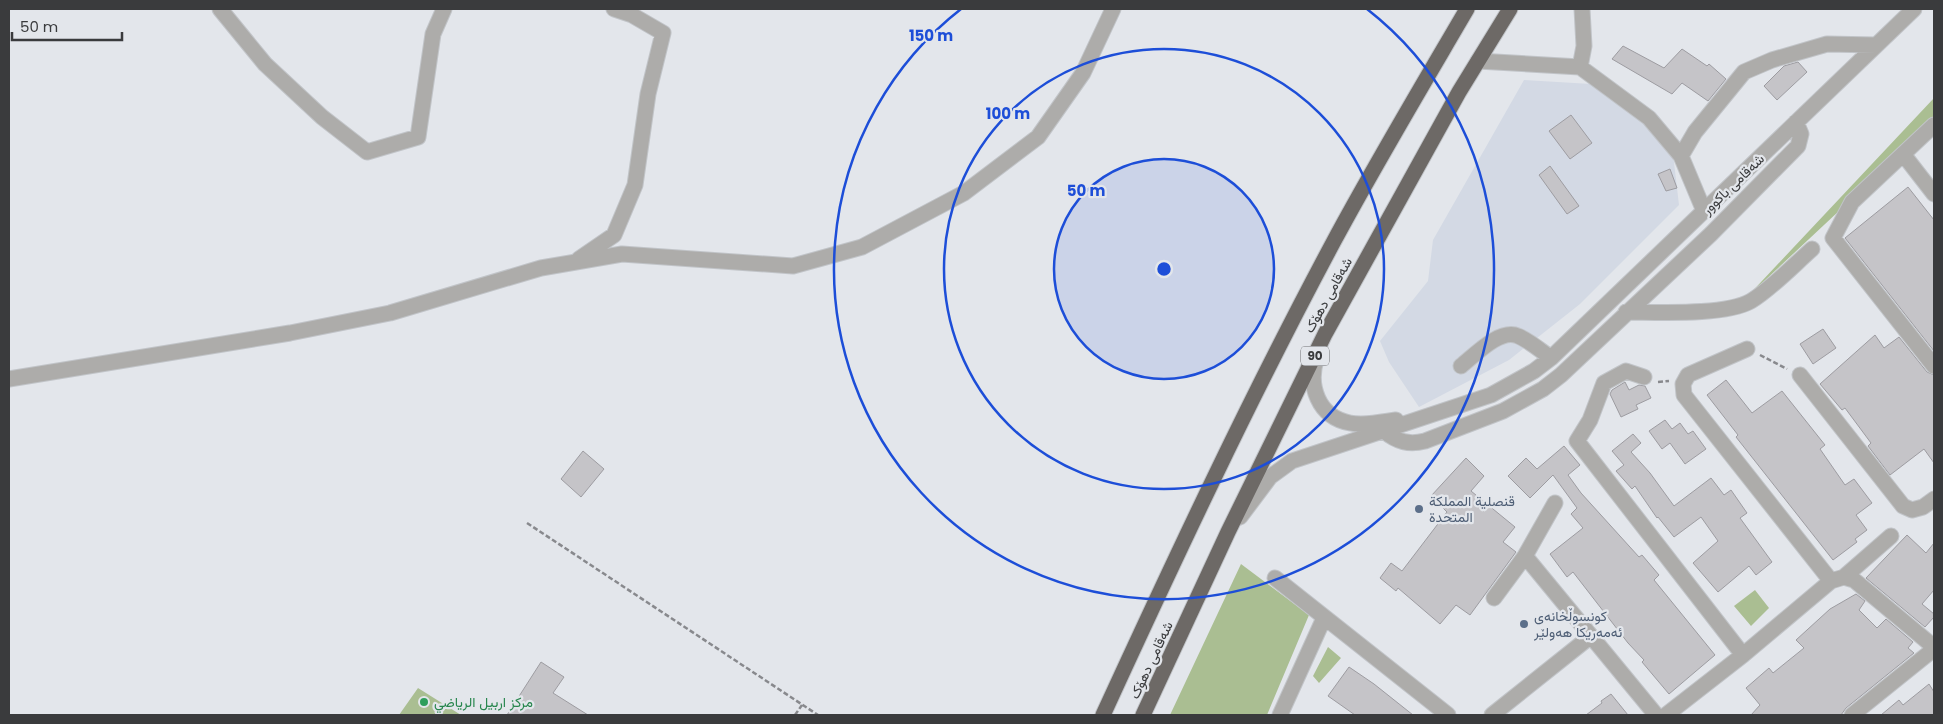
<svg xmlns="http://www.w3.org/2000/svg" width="1943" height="724" font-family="Poppins,Vazirmatn,sans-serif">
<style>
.built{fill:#d3d9e4}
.green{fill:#aabe92}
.building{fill:#c5c4c8;stroke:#9d9ca1}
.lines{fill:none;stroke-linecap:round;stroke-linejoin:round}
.minor-casing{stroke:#c1c4c8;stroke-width:17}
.highway-casing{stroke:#c1c4c8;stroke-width:17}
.path{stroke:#88898d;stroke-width:2.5;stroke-dasharray:5 2.5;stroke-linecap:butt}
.minor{stroke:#adacaa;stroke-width:15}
.highway{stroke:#6d6966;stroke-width:15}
.ring{fill:none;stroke:#1d4ed8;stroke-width:2.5}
.service-dot{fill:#5c6f8a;stroke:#e3e6eb;stroke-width:2}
.leisure-dot{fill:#2e9e5b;stroke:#e3e6eb;stroke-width:2}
.labels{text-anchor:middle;stroke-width:4.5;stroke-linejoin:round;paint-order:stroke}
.shield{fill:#e3e6eb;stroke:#6d6e71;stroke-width:1}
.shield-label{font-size:12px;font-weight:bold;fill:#3a3b3d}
.street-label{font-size:14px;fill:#3a3b3d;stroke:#e3e6eb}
.service-label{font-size:14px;fill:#4e5e75;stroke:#e3e6eb;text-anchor:start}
.leisure-label{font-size:14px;fill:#27864d;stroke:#e3e6eb;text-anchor:start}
.centre{fill:#1d4ed8;stroke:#e3e6eb;stroke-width:2.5}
.ring-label{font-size:15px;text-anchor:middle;font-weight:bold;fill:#1d4ed8;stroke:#e3e6eb;stroke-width:4.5;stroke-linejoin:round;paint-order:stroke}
</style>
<rect width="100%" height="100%" fill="#e3e6eb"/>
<path class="built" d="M1524 80 1591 84 1671 137 1679 205 1580 304 1509 360 1419 407 1389 362 1380 341 1428 281 1433 240Z"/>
<path class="green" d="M1934 98V122L1746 298Z
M1241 564 1309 615 1267 715H1170Z
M1755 590 1769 608 1751 626 1734 606Z
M1328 647 1341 658 1319 683 1313 676Z
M418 688 461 715H399Z"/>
<path class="building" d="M1623 46 1664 68 1682 49 1707 66 1709 64 1726 79 1708 101 1682 83 1672 94 1612 59Z
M1798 62 1807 72 1777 100 1764 86 1784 66Z
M1571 115 1592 143 1570 159 1549 131Z
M1550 166 1579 206 1567 214 1539 175Z
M1670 169 1677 188 1666 191 1658 174Z
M1908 187 1934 220V351L1845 238Z
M1823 329 1836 348 1813 364 1800 344Z
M1875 335 1884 348 1899 337 1927 372 1934 375V463L1924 449 1890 475 1868 446 1871 443 1845 408 1842 410 1820 384Z
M1726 380 1752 413 1782 391 1825 445 1820 449 1845 485 1854 479 1872 503 1856 515 1867 530 1855 539 1857 542 1833 560 1736 437 1738 435 1707 395Z
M1625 382 1629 390 1639 385 1645 386 1651 398 1636 405 1638 409 1621 417 1610 394 1612 390Z
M1665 420 1672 429 1680 423 1688 434 1693 431 1706 449 1685 464 1670 443 1662 449 1649 431Z
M1633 434 1641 443 1631 452 1650 473 1674 506 1711 478 1724 495 1731 490 1747 513 1740 518 1772 562 1756 575 1749 566 1718 592 1693 563 1718 541 1701 517 1674 537 1658 517 1657 518 1635 486 1632 489 1616 471 1624 465 1612 451Z
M1564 446 1580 465 1568 475 1581 493 1639 557 1642 555 1659 575 1654 580 1715 655 1669 694 1642 662 1644 660 1628 643 1573 572 1567 577 1550 554 1583 528 1571 514 1577 508 1553 475 1530 498 1508 476 1526 458 1537 469Z
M583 451 604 469 581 497 561 479Z
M1466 458 1484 476 1471 491 1515 527 1503 542 1516 552 1470 615 1456 605 1440 624 1398 588 1396 591 1380 578 1391 563 1402 571 1447 512 1431 496Z
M1907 535 1926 553 1934 543V590L1922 604 1934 614V617L1925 627 1866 578Z
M1856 594 1865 601 1859 610 1877 628 1886 619 1913 642 1908 648 1914 653 1846 708 1841 715H1751L1760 705 1746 688 1769 668 1773 673 1804 648 1796 640 1830 609Z
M541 662 564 677 553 693 588 715H507Z
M1349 667 1374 684 1413 715H1355L1328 696Z
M1929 684 1934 692V715H1881L1899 700 1903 705Z
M1611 694 1628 715H1586L1602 703 1601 701Z"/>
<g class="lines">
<g class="minor-casing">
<path id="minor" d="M220 9 265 64 322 117 367 152 418 137 433 34 444 9
M1478 61 1580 67 1649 118 1681 156 1704 211
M1580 67 1584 46 1582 9
M1934 125 1852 202 1833 238 1934 366
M1903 154 1934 194
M1681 156 1695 132 1744 72 1772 60 1827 44 1876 45
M579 259 614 235 635 185 648 94 663 33 632 15 614 9
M1626 312C1657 312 1725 316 1751 301 1771 289 1794 265 1812 249
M1747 349 1688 375 1683 384 1684 395 1831 581
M1317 357C1307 385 1318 417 1350 423 1365 426 1382 422 1396 420
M1461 366C1475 355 1500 328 1518 336 1530 341 1541 351 1551 358
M1800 375 1903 506 1912 510 1923 507 1934 499
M1644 377 1626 371 1604 383 1590 420 1577 441 1743 655
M9 379 290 333 390 313 541 268 622 254 793 266 862 247 964 193 1038 137 1083 73 1113 9
M1384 431C1397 442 1409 445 1425 441L1503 411 1543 389 1561 375 1711 234 1798 146 1801 134 1796 122
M1240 517 1270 477 1292 461 1491 395 1534 371 1551 358 1914 9
M1525 556 1656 715
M1844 577 1854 580 1934 647
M1275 578 1448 715
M1494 598 1525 556 1555 503
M1280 715 1324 618
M1492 715 1591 636
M1666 715 1743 655 1831 581 1844 577 1891 536
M1852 715 1934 649"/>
</g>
<g class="highway-casing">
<path id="highway" d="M1103 715C1176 556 1251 396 1334 241 1376 163 1422 86 1467 9
M1143 715 1228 532 1325 334 1459 92 1510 9"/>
</g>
<path class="path" d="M1760 355 1787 369
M1658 382 1669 381
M527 523 818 715
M795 715 802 705"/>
<use href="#minor" class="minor"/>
<use href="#highway" class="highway"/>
</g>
<circle cx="1164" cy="269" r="110" fill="#1d4ed8" fill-opacity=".12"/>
<g class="ring">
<circle cx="1164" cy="269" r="110"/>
<circle cx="1164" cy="269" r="220"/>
<path d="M1367 9A330 330 0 1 1 961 9"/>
</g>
<g class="service-dot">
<circle cx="1419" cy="509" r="5"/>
<circle cx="1524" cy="624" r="5"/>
</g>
<circle class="leisure-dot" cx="424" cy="702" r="5"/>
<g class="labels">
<rect class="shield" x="1301" y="346.5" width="28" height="19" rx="4"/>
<g class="shield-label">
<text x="1315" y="360">90</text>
</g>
<g class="street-label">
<text transform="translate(1733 184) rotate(-44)" y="5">شەقامی باکوور</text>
<text transform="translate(1328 295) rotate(-61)" y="5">شەقامی دهۆک</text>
<text transform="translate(1151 660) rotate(-65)" y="5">شەقامی دهۆک</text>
</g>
<g class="service-label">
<text x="1429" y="506">قنصلية المملكة<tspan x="1429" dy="16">المتحدة</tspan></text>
<text x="1534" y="621">کونسوڵخانەی<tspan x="1534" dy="16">ئەمەریکا هەولێر</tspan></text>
</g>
<g class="leisure-label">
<text x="434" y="707">مركز اربيل الرياضي</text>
</g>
</g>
<circle cx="1164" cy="269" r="8" class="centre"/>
<g class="ring-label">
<text x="931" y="41">150 m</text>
<text x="1008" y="119">100 m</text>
<text x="1086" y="196">50 m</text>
</g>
<rect width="1943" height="724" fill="none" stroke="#3a3b3d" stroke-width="20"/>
<path d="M12 32v8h110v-8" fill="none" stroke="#3a3b3d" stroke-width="2.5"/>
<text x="20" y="32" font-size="15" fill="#3a3b3d" stroke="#e3e6eb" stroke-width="4" paint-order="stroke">50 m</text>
</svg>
